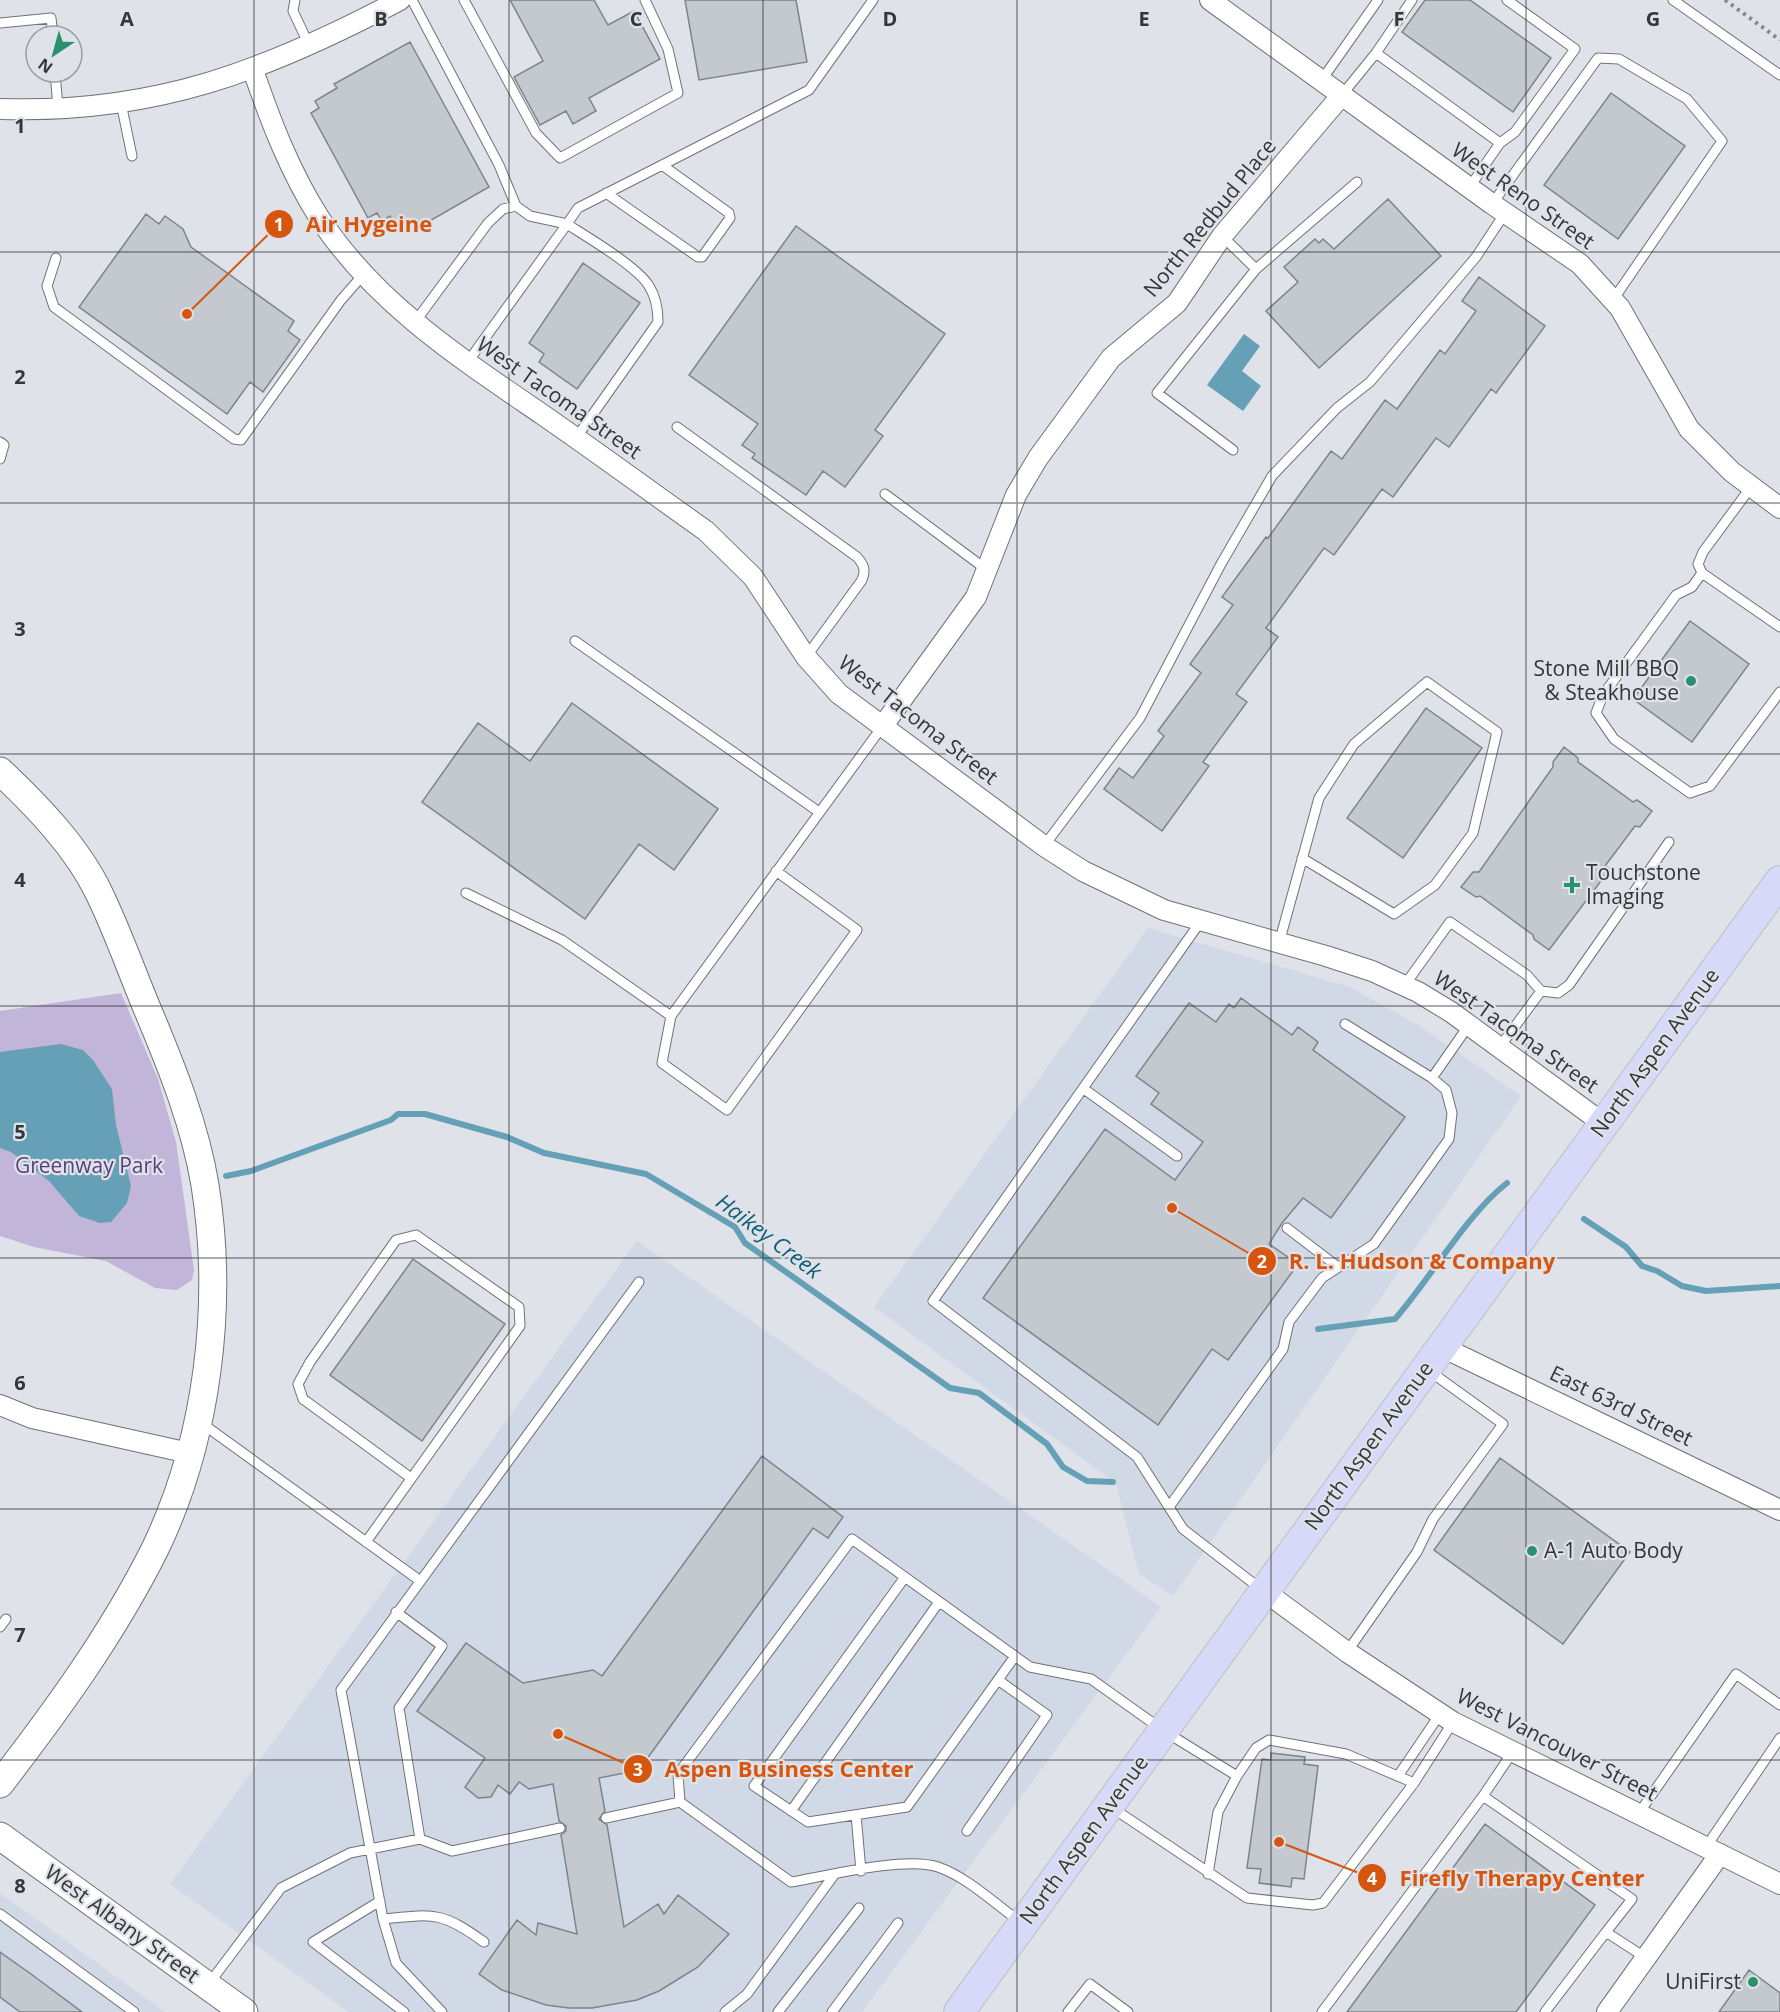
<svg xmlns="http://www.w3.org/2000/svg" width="1780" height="2012" font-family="'Open Sans',sans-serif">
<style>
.built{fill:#d1d8e6}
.green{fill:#c2b5da}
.water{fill:#65a0b6}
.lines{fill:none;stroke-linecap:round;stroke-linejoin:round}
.stream{stroke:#65a0b6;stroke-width:6}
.building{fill:#c3c9ce;stroke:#7e8489;stroke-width:1.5}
.lane-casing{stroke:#6f7278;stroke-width:11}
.street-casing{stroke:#6f7278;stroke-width:22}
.secondary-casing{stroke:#6f7278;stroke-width:29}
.primary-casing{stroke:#bebfbf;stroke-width:32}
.path{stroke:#85878c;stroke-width:4;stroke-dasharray:3 4.5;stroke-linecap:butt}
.lane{stroke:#fff;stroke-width:9}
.street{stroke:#fff;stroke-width:20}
.secondary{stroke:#fff;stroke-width:27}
.primary{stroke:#d6d9f7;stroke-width:30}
.grid{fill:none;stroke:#343638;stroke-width:1.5;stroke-opacity:0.55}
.poi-dot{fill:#2a916e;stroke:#dfe2e9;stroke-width:2}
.labels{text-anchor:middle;stroke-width:4.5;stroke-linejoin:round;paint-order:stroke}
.street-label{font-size:21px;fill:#343638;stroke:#dfe2e9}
.poi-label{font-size:21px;fill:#343638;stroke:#dfe2e9;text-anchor:end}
.park-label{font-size:21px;fill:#583f7b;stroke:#dfe2e9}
.water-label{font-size:22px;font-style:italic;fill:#115f77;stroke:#dfe2e9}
.grid-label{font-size:20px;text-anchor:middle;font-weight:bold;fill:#343638;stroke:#dfe2e9;stroke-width:4.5;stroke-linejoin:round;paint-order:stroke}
.leader{fill:none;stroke:#d65610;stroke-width:2}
.callout-dot{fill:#d65610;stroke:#dfe2e9;stroke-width:2}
.mark-label{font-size:18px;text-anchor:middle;font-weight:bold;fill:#fff}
.callout-label{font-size:22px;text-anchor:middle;font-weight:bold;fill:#d65610;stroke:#dfe2e9;stroke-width:4.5;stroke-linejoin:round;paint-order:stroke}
</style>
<rect width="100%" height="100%" fill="#dfe2e9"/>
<path class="built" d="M1148 928 1350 987 1418 1025 1521 1096 1173 1596 1139 1574 1116 1483 874 1307Z
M637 1241 1161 1607 862 2012H349L170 1884Z
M0 1893 165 2012H0Z"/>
<path class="green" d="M121 993 158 1079 176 1142 194 1270 192 1280 177 1290 155 1288 106 1261 34 1247 0 1236V1011Z"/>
<path class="water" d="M1244 334 1260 346 1242 371 1261 386 1243 411 1207 385Z
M61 1044 83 1050 93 1060 112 1089 116 1125 131 1186 127 1203 111 1222 100 1223 79 1216 49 1181 11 1152 0 1148V1052Z"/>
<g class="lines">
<path class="stream" d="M226 1176 251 1171 391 1120 398 1114H425L507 1137 544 1153 646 1174 735 1227 745 1243 950 1388 979 1393 1047 1444 1063 1467 1087 1481 1113 1482
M1584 1219 1626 1247 1642 1266 1657 1271 1682 1286 1706 1291 1780 1286
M1318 1329 1395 1319C1431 1278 1466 1215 1507 1183"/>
</g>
<path class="building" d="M510 0H594L608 25 634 11 660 59 589 98 596 111 573 124 566 111 540 125 514 77 543 61Z
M685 0H796L807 62 699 80Z
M1425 0H1470L1551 58 1513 112 1402 32Z
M410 42 489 187 414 230 411 224 398 230 390 216 382 221 377 213 368 218 311 113 319 108 315 101 337 88 334 84Z
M1611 93 1685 146 1618 239 1544 185Z
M1388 199 1441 256 1319 368 1266 311 1298 282 1284 267 1315 239 1319 243 1323 239 1334 249Z
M146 214 159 224 165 216 183 229 191 247 294 321 288 331 300 340 263 392 250 382 227 414 79 307Z
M796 226 945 334 875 430 883 436 845 487 823 471 806 495 752 458 755 454 742 445 758 424 689 375Z
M583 263 640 303 577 389 539 362 544 354 529 343Z
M1479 277 1545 326 1496 393 1491 389 1449 447 1436 438 1393 497 1382 489 1334 555 1324 548 1266 628 1278 637 1236 694 1247 702 1203 762 1209 766 1162 831 1104 789 1119 768 1133 778 1164 736 1158 731 1201 673 1190 664 1233 605 1222 597 1266 537 1268 538 1331 451 1342 459 1385 400 1397 409 1440 350 1445 354 1476 311 1462 301Z
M1690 621 1749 664 1692 742 1633 699Z
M572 703 718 809 674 870 639 844 585 919 422 802 478 723 530 761Z
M1426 708 1482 748 1403 858 1347 818Z
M1564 747 1578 758V762L1633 802 1637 800 1652 811 1640 827 1635 826 1605 866 1610 869 1549 950 1534 939 1533 935 1480 896 1476 897 1461 887 1473 872H1479L1553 767V762Z
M1241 998 1292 1035 1298 1027 1318 1042 1313 1050 1405 1117 1331 1218 1303 1198 1282 1223 1269 1244 1298 1264 1228 1360 1212 1349 1158 1425 983 1298 1105 1129 1175 1180 1203 1142 1151 1104 1159 1093 1136 1076 1189 1003 1216 1022 1229 1004 1234 1008Z
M413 1259 505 1324 422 1441 330 1375Z
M762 1456 843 1517 828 1538 813 1528 639 1770 599 1778 605 1811 599 1819 607 1825 624 1927 658 1904 664 1914 678 1895 729 1934 698 1967 659 1991 637 2000 592 2008H569L546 2005 502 1990 479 1974 517 1920 536 1935 538 1923 577 1934 561 1835 566 1831V1826L559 1821 553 1784 529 1789 519 1782 510 1794 498 1785 491 1797 478 1798 465 1787 485 1758 417 1711 466 1643 523 1683 593 1670 602 1676Z
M1500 1458 1630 1552 1563 1644 1434 1550Z
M1271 1753 1305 1757 1304 1764 1318 1766 1304 1879 1292 1878 1291 1887 1259 1883 1261 1869 1247 1868 1262 1759 1271 1760Z
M1485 1824 1595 1905 1516 2012H1347Z
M0 1952 31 1974 82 2012H20L0 1997Z
M1749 1970 1780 1993V2012H1719Z"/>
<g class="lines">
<g class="lane-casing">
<path id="lane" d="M295 0 293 11 309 45
M412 0 499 165 516 206 530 216 567 224 578 208 809 90 873 0
M464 0 536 133 560 158 678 93 668 49 645 0
M1673 0 1780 75
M0 23 51 18 53 36
M1376 53 1412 0
M55 72 58 108
M1321 81 1378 0
M1341 96 1376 53 1500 143 1469 188
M121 103 132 156
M1500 143 1515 132 1575 49 1507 0
M606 193 698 257H702L730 218 729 213 662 165
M1492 204 1598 58 1619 59 1687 99 1722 141 1613 300
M1222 236 1256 269
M56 258 47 286 54 307 234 439 241 440 341 300 363 275
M415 322 488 223 503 209 516 206
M467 363 567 224C587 237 638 267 649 286 656 297 658 309 658 322L576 438
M677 427 857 557C864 565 866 570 862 580L806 657
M0 442 4 445 0 459
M1233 450 1157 393 1256 269 1357 182
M1751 487 1703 552 1698 564 1702 573 1780 627
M885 494 987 570
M1702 573 1692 587 1676 595 1603 695 1596 713 1614 739 1690 793 1710 786 1780 692
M575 641 819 812
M1044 846 1140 718 1221 564 1272 476 1337 408 1370 382 1476 257 1505 213
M466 893 562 940 671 1016 882 727
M1201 921 933 1301 1137 1457 1183 1529 1262 1590
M1279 943 1319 798 1354 744 1427 682 1497 732 1473 833 1435 885 1394 914 1302 858
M1404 986 1450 922 1527 975 1541 991 1558 993 1569 985 1669 842
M671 1016 662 1063 727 1110 857 930 776 871
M1345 1024 1432 1078 1469 1025
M1499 1048 1541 991
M1084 1089 1177 1156
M1287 1228 1338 1267
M200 1422 419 1580
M1169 1507 1283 1349 1289 1322 1322 1278 1374 1244 1449 1139 1452 1113 1446 1090 1432 1078
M366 1542 520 1326 519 1307 416 1235 396 1240 310 1362 298 1384 303 1399 411 1478
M905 1577 754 1786 808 1822 907 1807 1015 1656
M396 1612 442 1646 399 1708 420 1839
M0 1627 6 1619
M1347 1652 1417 1552 1433 1519 1503 1424 1428 1370
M1398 1776 1440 1714
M1483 1796 1512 1753
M680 1802 678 1774 852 1539 1030 1667 1091 1679 1164 1731 1237 1776
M1111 1807 1247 1898 1313 1905 1323 1903 1414 1783 1453 1722
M791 1811 939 1602
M1639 1813 1736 1674 1780 1705
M856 1815 861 1871
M606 1818 680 1802 791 1882C826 1876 905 1856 938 1867 967 1877 994 1903 1019 1921
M967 1831 1047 1715 998 1680
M1706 1847 1780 1738
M1208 1874 1218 1812 1237 1776 1256 1748 1269 1740 1346 1754 1414 1783
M380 1901 313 1942 404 2012
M0 1914 134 2012
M383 1919C434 1914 441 1911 484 1942
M208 1985 281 1888 350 1853 420 1839 452 1851 560 1828
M442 2012 396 1963 383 1919 341 1690 639 1282
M725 2012 747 1994 834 1875
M778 2012 859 1908
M832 2012 898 1923
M1068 2012 1090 1984 1128 2012
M1322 2012 1483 1796 1632 1899 1606 1932 1646 1958
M1545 2012 1606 1932"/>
</g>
<g class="street-casing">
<path id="street" d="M1210 0 1492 204 1580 264 1620 308 1689 429 1732 472 1780 508
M253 70C271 122 290 172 320 219 376 304 460 358 543 415 598 453 651 492 706 531L753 577 806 657 839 694 1044 846 1083 871 1164 910 1326 956 1372 971 1418 992 1451 1012 1604 1124
M0 109C154 114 266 71 400 0
M882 727 976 597 1016 495 1038 458 1111 358 1177 303 1222 236 1341 96
M1442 1347 1780 1510
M0 1405 32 1418 189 1453
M1264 1591 1347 1652 1453 1722 1780 1884
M1607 2012 1720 1854"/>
</g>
<g class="secondary-casing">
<path id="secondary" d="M0 771C37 806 77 847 99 893 118 932 132 973 149 1013 172 1068 195 1125 205 1185 224 1304 208 1439 155 1549 113 1633 57 1710 0 1784
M0 1836 244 2012"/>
</g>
<g class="primary-casing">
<path id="primary" d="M959 2012 1780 881"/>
</g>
<path class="path" d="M1725 0 1780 40"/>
<use href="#lane" class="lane"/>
<use href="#street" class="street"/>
<use href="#secondary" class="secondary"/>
<use href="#primary" class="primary"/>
</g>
<path class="grid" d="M254 0V2012M509 0V2012M763 0V2012M1017 0V2012M1271 0V2012M1526 0V2012M0 252H1780M0 503H1780M0 754H1780M0 1006H1780M0 1258H1780M0 1509H1780M0 1760H1780"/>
<g class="poi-dot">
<circle cx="1691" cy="681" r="6"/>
<path d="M1569 876h6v6h6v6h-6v6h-6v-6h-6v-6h6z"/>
<circle cx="1532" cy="1551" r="6"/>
<circle cx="1753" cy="1982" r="6"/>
</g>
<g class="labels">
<g class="street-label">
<text transform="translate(1523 196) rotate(35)" y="7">West Reno Street</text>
<text transform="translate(1210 218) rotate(-51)" y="7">North Redbud Place</text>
<text transform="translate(559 398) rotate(35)" y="7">West Tacoma Street</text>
<text transform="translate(918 720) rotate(38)" y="7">West Tacoma Street</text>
<text transform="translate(1516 1032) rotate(35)" y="7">West Tacoma Street</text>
<text transform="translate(1655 1053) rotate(-54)" y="7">North Aspen Avenue</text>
<text transform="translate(1621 1406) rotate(26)" y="7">East 63rd Street</text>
<text transform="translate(1369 1446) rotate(-54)" y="7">North Aspen Avenue</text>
<text transform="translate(1557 1745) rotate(27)" y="7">West Vancouver Street</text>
<text transform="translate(1084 1840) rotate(-54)" y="7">North Aspen Avenue</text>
<text transform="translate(122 1924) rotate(36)" y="7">West Albany Street</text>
</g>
<g class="poi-label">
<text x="1679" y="676">Stone Mill BBQ<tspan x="1679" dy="24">&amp; Steakhouse</tspan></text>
<text x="1586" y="880" text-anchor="start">Touchstone<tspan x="1586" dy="24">Imaging</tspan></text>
<text x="1544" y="1558" text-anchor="start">A-1 Auto Body</text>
<text x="1741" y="1989">UniFirst</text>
</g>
<g class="park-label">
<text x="89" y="1173">Greenway Park</text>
</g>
<g class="water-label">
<text transform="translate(769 1236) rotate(37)" y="8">Haikey Creek</text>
</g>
</g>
<g class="grid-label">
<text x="127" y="26">A</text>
<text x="381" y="26">B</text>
<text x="636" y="26">C</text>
<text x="890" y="26">D</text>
<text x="1144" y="26">E</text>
<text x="1399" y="26">F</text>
<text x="1653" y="26">G</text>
<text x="20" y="133">1</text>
<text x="20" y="384">2</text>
<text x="20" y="636">3</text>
<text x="20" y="887">4</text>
<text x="20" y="1139">5</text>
<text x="20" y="1390">6</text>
<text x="20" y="1642">7</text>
<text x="20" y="1893">8</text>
</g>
<path class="leader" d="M187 314L279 224M1172 1208L1262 1261M558 1734L638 1769M1279 1842L1372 1878"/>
<g class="callout-dot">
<circle cx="187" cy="314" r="6"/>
<circle cx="1172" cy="1208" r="6"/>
<circle cx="558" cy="1734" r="6"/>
<circle cx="1279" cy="1842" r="6"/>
<circle cx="279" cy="224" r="15"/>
<circle cx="1262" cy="1261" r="15"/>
<circle cx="638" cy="1769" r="15"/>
<circle cx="1372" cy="1878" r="15"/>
</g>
<g class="mark-label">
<text x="279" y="231">1</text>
<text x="1262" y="1268">2</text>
<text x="638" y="1776">3</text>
<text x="1372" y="1885">4</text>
</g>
<g class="callout-label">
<text x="369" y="232">Air Hygeine</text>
<text x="1422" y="1269">R. L. Hudson &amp; Company</text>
<text x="789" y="1777">Aspen Business Center</text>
<text x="1522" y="1886">Firefly Therapy Center</text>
</g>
<g transform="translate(54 54) rotate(216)"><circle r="28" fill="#dfe2e9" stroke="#9b9da2" stroke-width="1.5"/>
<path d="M0-4.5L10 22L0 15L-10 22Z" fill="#2a916e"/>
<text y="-9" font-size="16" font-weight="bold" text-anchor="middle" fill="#343638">N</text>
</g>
</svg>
